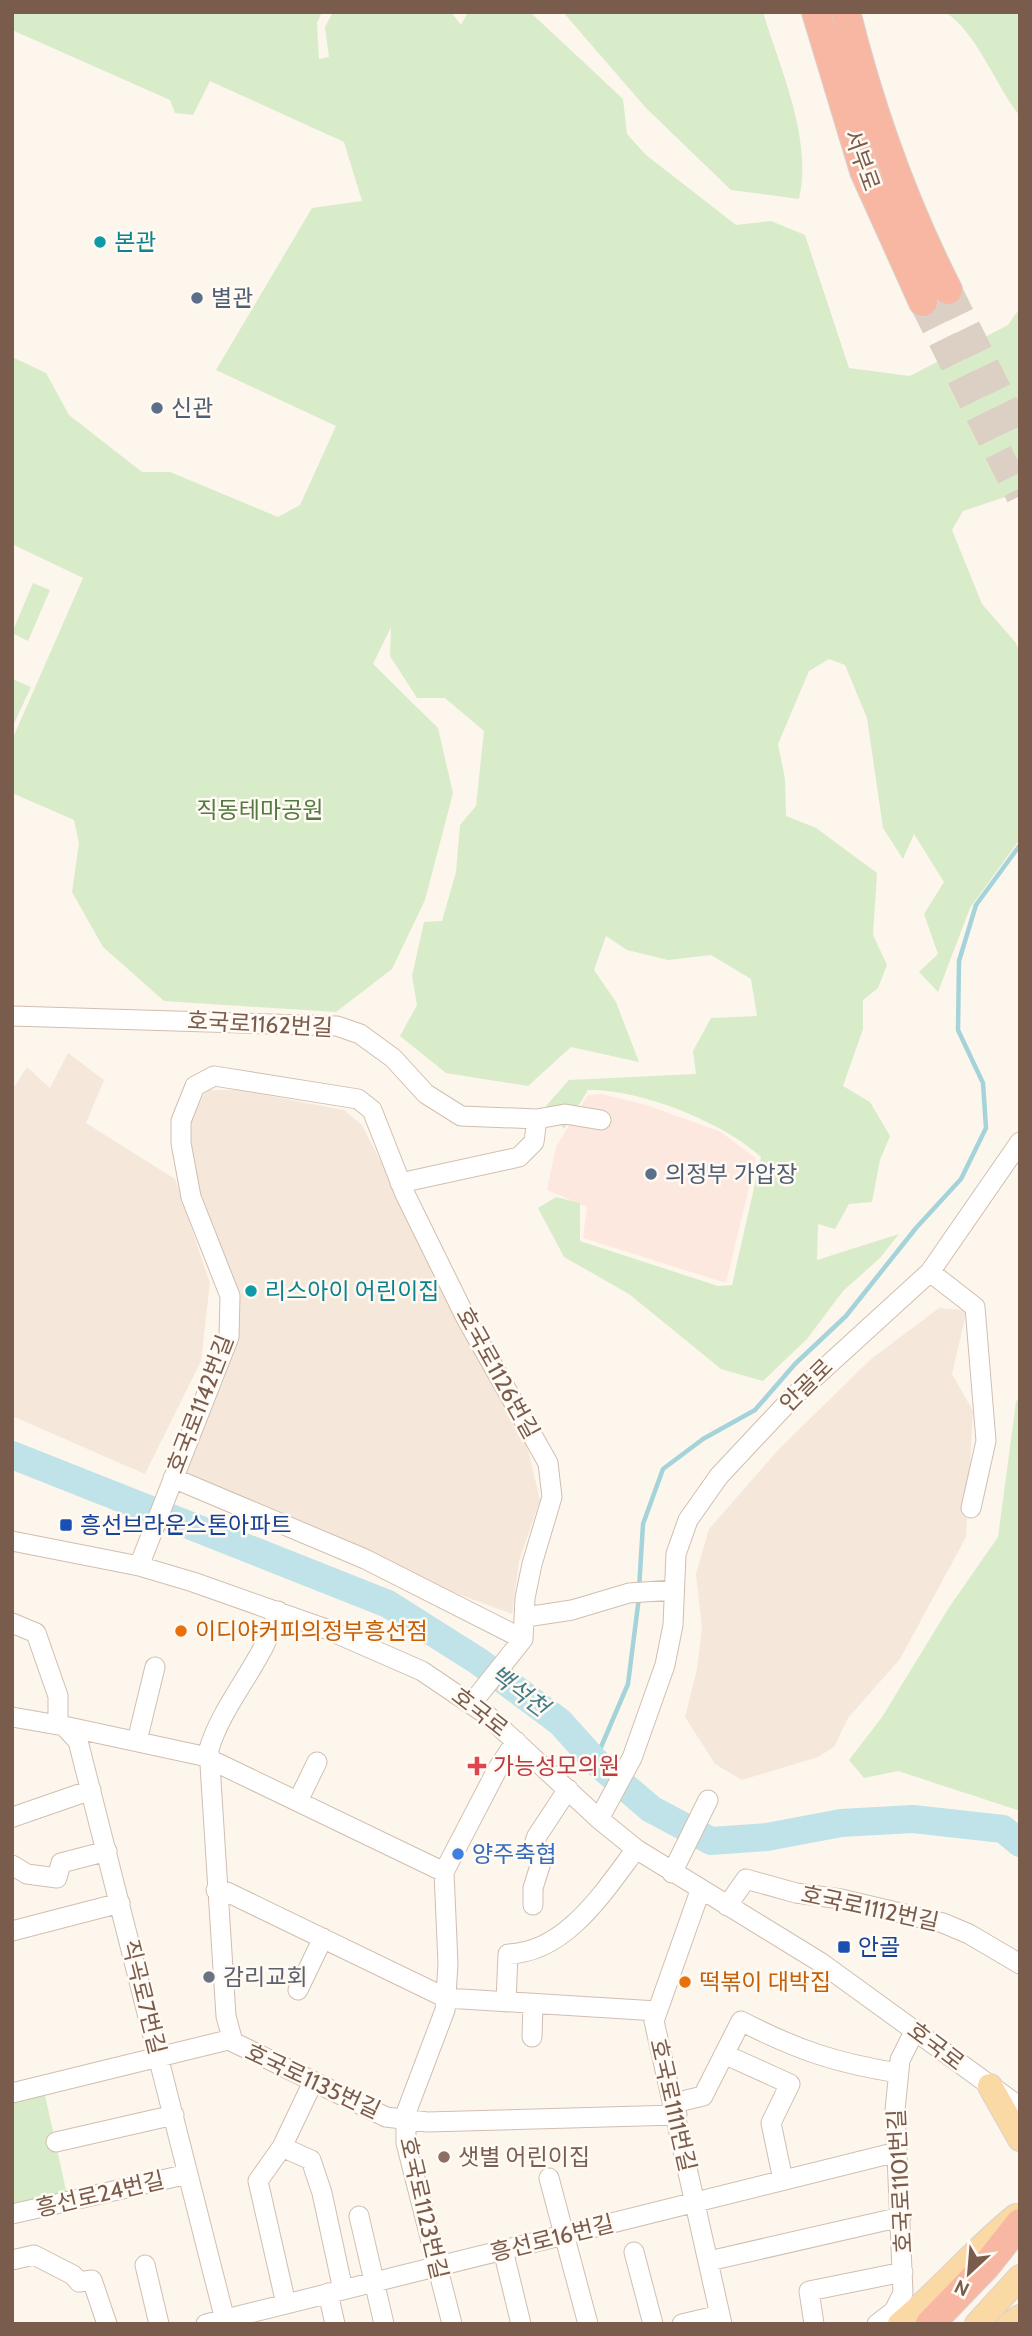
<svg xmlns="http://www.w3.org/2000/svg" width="1032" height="2336" font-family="Cabin,'Noto Sans KR',sans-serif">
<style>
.residential{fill:#f5e8da}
.commercial{fill:#fde8e0}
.green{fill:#d8ecc9}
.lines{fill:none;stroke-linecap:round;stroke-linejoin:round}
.stream{stroke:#a5d3da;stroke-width:4.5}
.river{stroke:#bfe3e8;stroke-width:28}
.highway-tunnel{stroke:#dcd0c4;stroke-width:28;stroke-dasharray:28 14;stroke-linecap:butt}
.minor-casing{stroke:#d1beb0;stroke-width:21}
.major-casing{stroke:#dad1cd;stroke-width:26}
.highway-casing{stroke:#dad1cd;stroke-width:30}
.minor{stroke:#fff;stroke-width:19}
.major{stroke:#fbd9a5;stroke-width:24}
.highway{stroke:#f7b7a3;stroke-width:28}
.culture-dot{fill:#0f9aa8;stroke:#fffaf3;stroke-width:2.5}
.service-dot{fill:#5c6f8a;stroke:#fffaf3;stroke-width:2.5}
.transit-dot{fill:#1a4fb4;stroke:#fffaf3;stroke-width:2.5}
.food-dot{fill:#e8710a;stroke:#fffaf3;stroke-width:2.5}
.health-dot{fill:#e0444e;stroke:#fffaf3;stroke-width:2.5}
.shop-dot{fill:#3f7fe0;stroke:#fffaf3;stroke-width:2.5}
.worship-dot{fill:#6b7280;stroke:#fffaf3;stroke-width:2.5}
.education-dot{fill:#8d6e63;stroke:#fffaf3;stroke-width:2.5}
.labels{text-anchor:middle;stroke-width:5;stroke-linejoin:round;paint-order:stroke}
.street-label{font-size:23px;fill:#7a5c4d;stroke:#fffaf3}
.culture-label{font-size:23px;fill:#0d838f;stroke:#fffaf3;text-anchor:start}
.service-label{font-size:23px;fill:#4e5e75;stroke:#fffaf3;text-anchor:start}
.park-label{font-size:23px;fill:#537a41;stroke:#fffaf3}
.transit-label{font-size:23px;fill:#164399;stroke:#fffaf3;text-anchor:start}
.food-label{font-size:23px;fill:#c56008;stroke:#fffaf3;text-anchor:start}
.health-label{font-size:23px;fill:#be3a42;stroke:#fffaf3;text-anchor:start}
.shop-label{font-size:23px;fill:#366cbe;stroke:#fffaf3;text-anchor:start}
.worship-label{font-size:23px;fill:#5b616d;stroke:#fffaf3;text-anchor:start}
.education-label{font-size:23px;fill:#785e54;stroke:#fffaf3;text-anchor:start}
.water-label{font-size:24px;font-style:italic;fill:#437c86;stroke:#fffaf3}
</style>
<rect width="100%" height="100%" fill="#fdf6ec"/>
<path class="residential" d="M68 1053 104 1080 86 1123 175 1179 210 1283 201 1361 145 1474 12 1416V1090L27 1067 50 1088Z
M206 1090H238L344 1110 362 1125 527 1445 540 1500 519 1561 512 1614 426 1582 183 1471 239 1333 238 1301 196 1180 188 1128Z
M939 1308 967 1310 952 1374 973 1411 966 1537 900 1659 848 1718 834 1747 818 1757 742 1780 715 1764 685 1717 697 1669 702 1628 696 1574 709 1529 778 1450 871 1359Z"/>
<path class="commercial" d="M602 1094 646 1105 719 1131 756 1158 726 1283 583 1238 587 1207 547 1190 556 1147 588 1095Z"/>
<path class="green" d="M12 12H322L317 23 319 59 329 57 325 27 333 12H451L461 25 468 12H530L623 99 627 134 646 155 736 225 771 221 805 235 849 368 910 376 1008 325 1020 308V492L963 511 952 530 982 604 1016 643 1020 654V839L970 908 938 992 919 972 938 954 924 914 944 882 914 834 903 859 883 828 867 718 845 665 829 659 809 671 778 744 785 779 786 816 816 828 877 873 873 935 887 965 878 988 863 1000V1029L843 1086 870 1102 890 1136 880 1160 872 1202 849 1204 835 1229 818 1224 817 1260 899 1234 880 1258 843 1291 807 1339 763 1381 721 1369 629 1294 564 1257 538 1208 556 1197 580 1203V1241L718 1286 732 1285 761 1157C723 1122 640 1089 588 1090L564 1129 546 1106 569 1080 696 1074 693 1051 711 1018 757 1016 751 979 711 955 668 960 627 950 606 936 594 970 616 1002 639 1062 571 1047 528 1086 446 1073 400 1036 417 1005 412 976 424 922 442 921 456 872 460 825 476 806 484 731 445 698H417L390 656 391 627 373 664 438 728 453 793 425 900 392 969 336 1012 164 1001 103 947 72 892 79 843 74 820 12 793V740L83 578 12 544V357L46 373 69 415 142 472H170L278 517 300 505 336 426 216 370 312 208 362 201 344 142 210 81 193 115 175 113 170 100 12 30Z
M563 12H763C780 69 813 139 799 199L731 190 646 108Z
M945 12H1020V116C996 87 977 32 945 12Z
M33 583 50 590 28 641 12 633Z
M12 679 31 687 12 728Z
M1020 1395V1811L898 1771 864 1778 849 1760 882 1717 950 1606 998 1537 1016 1402Z
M45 2095 68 2199 12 2210V2101Z"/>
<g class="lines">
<path class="stream" d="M639 1589 643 1524 663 1469 703 1439 755 1410 795 1364 846 1316 916 1228 961 1179 986 1128 983 1083 958 1030 959 961 976 905 1020 845
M595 1761 628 1684 639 1597"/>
<path class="river" d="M12 1455 388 1604 478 1661 560 1722 595 1761 651 1809 711 1841 767 1837 841 1823 913 1819 1003 1829 1020 1843"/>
<path class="highway-tunnel" d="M948 290 1020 436
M923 302 1020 496"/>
<g class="minor-casing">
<path id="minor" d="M12 1016 337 1026 360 1034 393 1058 426 1094 461 1116 537 1119 565 1114 601 1120
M400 1183 519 1157 534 1142 537 1119
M930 1272 975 1307 986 1441 971 1508
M173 1478 365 1559 523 1639
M12 1541 139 1566 193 1582 326 1629 422 1671 487 1715 599 1819 636 1849 820 1962 1020 2107
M139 1566 229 1337 230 1296 191 1197 181 1143V1121L195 1086 214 1076 358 1099 372 1110 405 1194 466 1318 548 1463 552 1497 532 1564 525 1598 523 1639 472 1703
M278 1611C264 1662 224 1700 209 1749L226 2016 233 2042 386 2117 427 2122 677 2115
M526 1617 572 1610 629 1593 674 1590
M12 1623 36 1633 58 1696V1725
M12 1717 64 1726 78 1741 226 2324
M64 1726 203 1756 444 1872
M137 1741 155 1667
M298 1801 317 1762
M13 1817 91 1790
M599 1819 632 1758 665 1665 673 1625 676 1554 688 1520 719 1476 793 1397 930 1272 1020 1142
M12 1865 27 1874 57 1878 61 1863 107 1851
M672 1873 708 1800
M216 1890 227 1892 446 1998 657 2011
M700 1891 654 2021 722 2324
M533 1905V1888L544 1853 533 1847 537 1836 568 1789
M727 1906 746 1879 796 1893 841 1899 943 1923 969 1934 1020 1964
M12 1931 120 1903
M298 1990 323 1938
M506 2002 508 1954C566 1953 605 1890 636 1849
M532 2037 533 2003
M724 2054 790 2084 771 2123 783 2180
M12 2093 232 2039
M674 2103 703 2096 741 2021C797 2050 836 2063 898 2073
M56 2142 174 2115
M282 2147 311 2160 322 2193 343 2290
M549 2178 588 2324
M12 2214 188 2174
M359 2216 384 2324
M503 2250 521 2324
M634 2252 653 2324
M12 2260 34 2255 73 2275 79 2282 92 2280 107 2324
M709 2261 901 2217
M145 2265 159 2324
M328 2293 335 2324
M286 2304 258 2181 282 2147 313 2082
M206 2324 897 2152
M452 2324 406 2143V2113L445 2010 448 1964 444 1872 498 1768 516 1741
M682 2324 720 2315
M814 2324 809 2291 903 2272
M877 2324 894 2311 903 2293 895 2110 900 2060 915 2030"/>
</g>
<g class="major-casing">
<path id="major" d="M990 2086 1020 2139
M900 2324C941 2290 975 2249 1016 2216
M977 2324 1020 2277
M1010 2324 1020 2317"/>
</g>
<g class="highway-casing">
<path id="highway" d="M816 12 864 171 923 302
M846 12C870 108 903 202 948 290
M930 2324 986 2266 1020 2223"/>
</g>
<use href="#minor" class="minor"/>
<use href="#major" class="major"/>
<use href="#highway" class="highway"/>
</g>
<g class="culture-dot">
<circle cx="100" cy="242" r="7"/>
<circle cx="251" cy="1291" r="7"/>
</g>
<g class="service-dot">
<circle cx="197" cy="298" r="7"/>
<circle cx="157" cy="408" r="7"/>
<circle cx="651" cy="1174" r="7"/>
</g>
<g class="transit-dot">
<rect x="59" y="1518" width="14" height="14" rx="3.5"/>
<rect x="837" y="1940" width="14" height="14" rx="3.5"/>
</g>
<g class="food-dot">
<circle cx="181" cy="1631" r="7"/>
<circle cx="685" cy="1982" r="7"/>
</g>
<path class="health-dot" d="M473.5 1755.5h7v7h7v7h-7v7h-7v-7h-7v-7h7z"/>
<circle class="shop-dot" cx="458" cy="1854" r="7"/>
<circle class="worship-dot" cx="209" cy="1977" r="7"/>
<circle class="education-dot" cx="444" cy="2157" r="7"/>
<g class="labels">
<g class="street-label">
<text transform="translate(862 160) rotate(70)" y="8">서부로</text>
<text transform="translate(260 1024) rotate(3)" y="8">호국로1162번길</text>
<text transform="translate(498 1373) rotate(61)" y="8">호국로1126번길</text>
<text transform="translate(806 1385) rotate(-45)" y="8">안골로</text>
<text transform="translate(200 1404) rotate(-69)" y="8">호국로1142번길</text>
<text transform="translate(480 1712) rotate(38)" y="8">호국로</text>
<text transform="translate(870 1908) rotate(12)" y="8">호국로1112번길</text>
<text transform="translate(144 1997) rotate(76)" y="8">직곡로7번길</text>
<text transform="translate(936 2046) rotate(37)" y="8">호국로</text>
<text transform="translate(313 2081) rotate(25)" y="8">호국로1135번길</text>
<text transform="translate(673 2105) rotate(77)" y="8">호국로1111번길</text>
<text transform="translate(900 2181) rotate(-93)" y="8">호국로1101번길</text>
<text transform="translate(100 2194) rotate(-13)" y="8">흥선로24번길</text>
<text transform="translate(424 2208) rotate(77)" y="8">호국로1123번길</text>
<text transform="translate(552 2238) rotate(-14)" y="8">흥선로16번길</text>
</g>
<g class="culture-label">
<text x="114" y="250">본관</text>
<text x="265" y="1299">리스아이 어린이집</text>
</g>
<g class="service-label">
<text x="211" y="306">별관</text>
<text x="171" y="416">신관</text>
<text x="665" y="1182">의정부 가압장</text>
</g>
<g class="park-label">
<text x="260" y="818">직동테마공원</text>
</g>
<g class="transit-label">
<text x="80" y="1533">흥선브라운스톤아파트</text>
<text x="858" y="1955">안골</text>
</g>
<g class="food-label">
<text x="195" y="1639">이디야커피의정부흥선점</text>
<text x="699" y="1990">떡볶이 대박집</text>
</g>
<g class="health-label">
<text x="493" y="1774">가능성모의원</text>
</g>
<g class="shop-label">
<text x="472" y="1862">양주축협</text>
</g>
<g class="worship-label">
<text x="223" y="1985">감리교회</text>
</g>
<g class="education-label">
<text x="458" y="2165">샛별 어린이집</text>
</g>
<g class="water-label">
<text transform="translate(519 1691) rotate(37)" y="8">백석천</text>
</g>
</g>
<rect width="1032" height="2336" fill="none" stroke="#7a5c4d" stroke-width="28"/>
<g transform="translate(969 2273) rotate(206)" stroke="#fffaf3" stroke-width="5" paint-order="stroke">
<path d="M0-5L12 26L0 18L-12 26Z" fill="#7a5c4d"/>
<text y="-10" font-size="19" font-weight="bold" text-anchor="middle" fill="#7a5c4d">N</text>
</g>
</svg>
